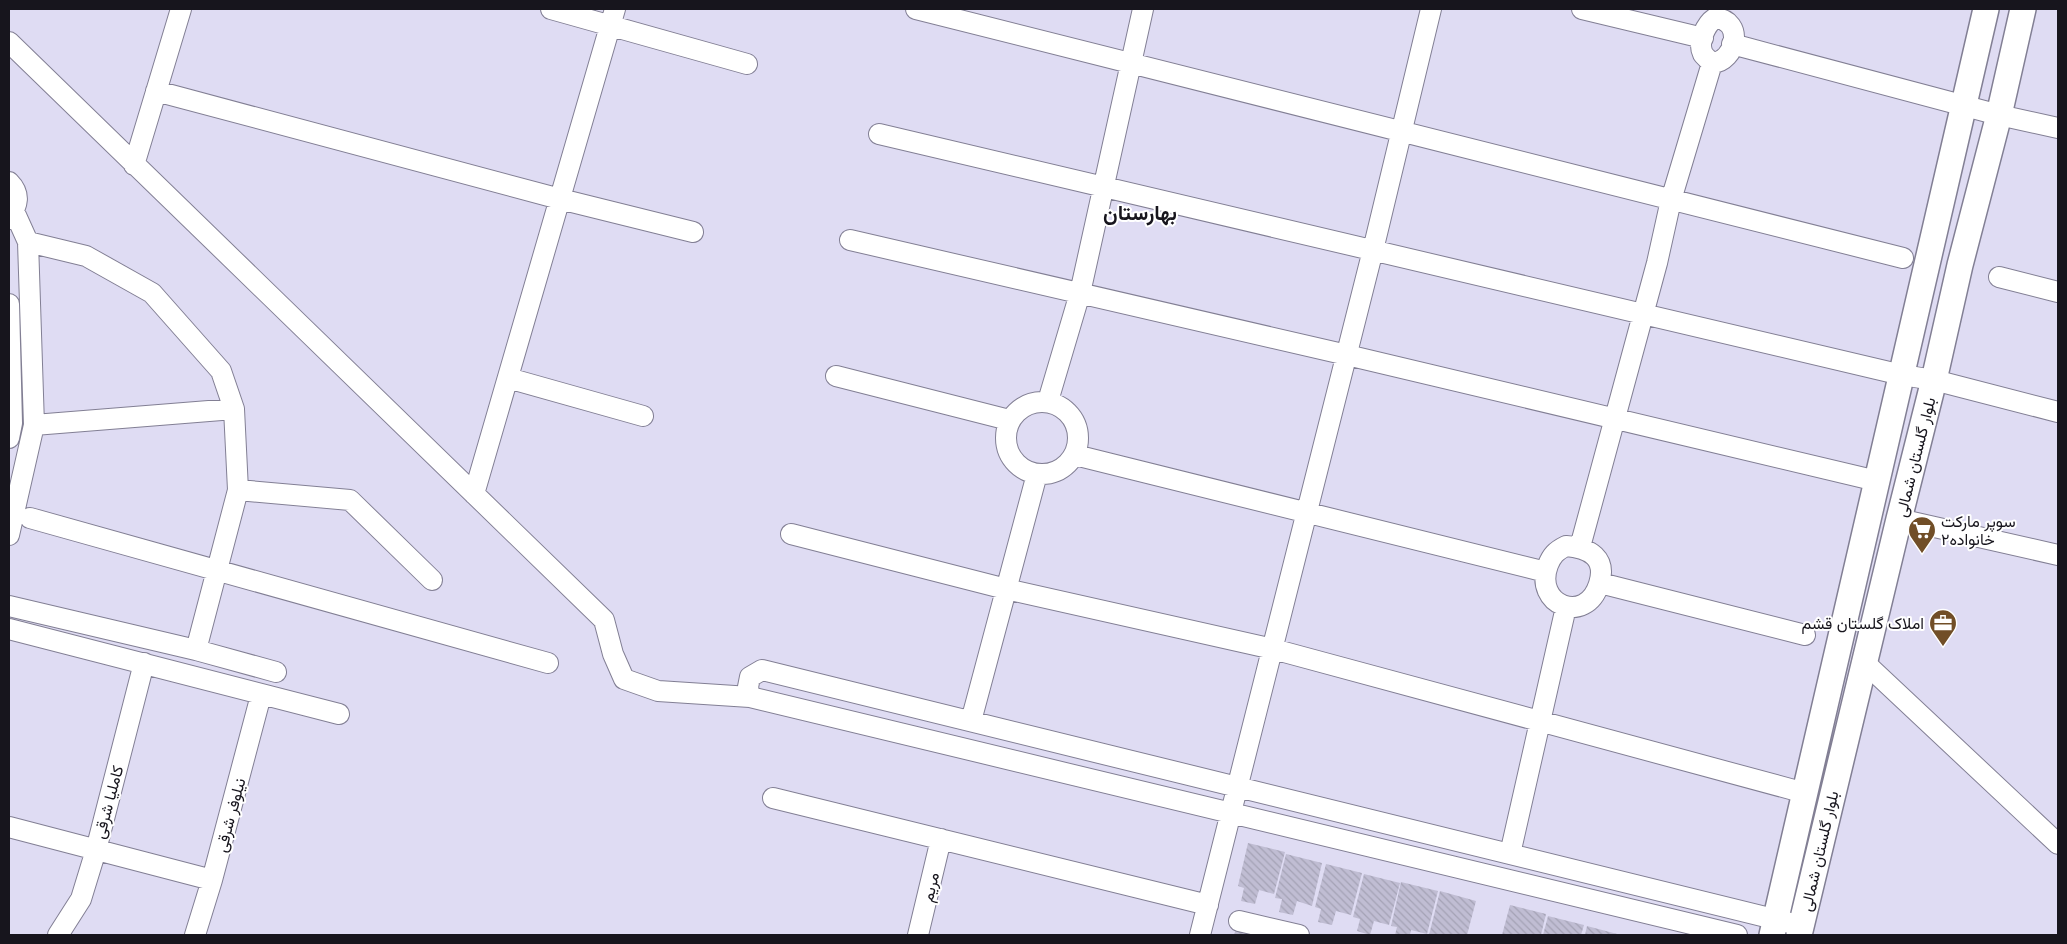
<svg xmlns="http://www.w3.org/2000/svg" width="2067" height="944" font-family="Arial,Vazirmatn,sans-serif">
<style>
.building{fill:url(#building-back-hatch)}
.lines{fill:none;stroke-linecap:round;stroke-linejoin:round}
.minor-casing{stroke:#827f94;stroke-width:22}
.tertiary-casing{stroke:#827f94;stroke-width:28}
.minor{stroke:#fff;stroke-width:20}
.tertiary{stroke:#fff;stroke-width:25}
.labels{text-anchor:middle;stroke-width:4;stroke-linejoin:round;paint-order:stroke}
.street-label{font-size:16px;fill:#17151d;stroke:#fff}
.poi-label{font-size:16px;fill:#17151d;stroke:#fff;text-anchor:start}
.district-label{font-size:21px;font-weight:bold;fill:#17151d;stroke:#fff}
</style>
<defs>
<pattern id="building-back-hatch" width="6" height="6" patternUnits="userSpaceOnUse" patternTransform="scale(1.25)"><rect width="6" height="6" fill="#c0bdd3"/><path d="M-1 5l2 2M0 0l6 6M5-1l2 2" fill="none" stroke="#a4a2b5"/></pattern>
</defs>
<rect width="100%" height="100%" fill="#dfdcf3"/>
<path class="building" d="M1248 843 1285 852 1274 894 1259 890 1255 904 1241 901 1244 888 1238 886Z
M1286 854 1322 863 1312 906 1297 901 1293 915 1279 912 1282 899 1275 898Z
M1326 864 1362 873 1351 915 1336 911 1332 925 1318 922 1321 909 1315 907Z
M1364 874 1400 883 1389 925 1374 921 1370 935 1357 931 1360 919 1353 917Z
M1401 882 1438 891 1427 934 1411 930 1410 935H1395L1397 927 1391 926Z
M1440 891 1476 901 1467 935H1429Z
M1510 905 1546 914 1541 935H1502Z
M1548 916 1584 925 1581 935H1543Z
M1587 926 1621 935H1585Z
M1236 929 1250 933 1249 935H1234Z"/>
<g class="lines">
<g class="minor-casing">
<path id="minor" d="M551 9 747 64
M916 9 1903 258
M1582 9 1703 38
M1715 18C1745 20 1736 62 1712 63 1709 60 1705 57 1703 54 1697 42 1706 24 1715 18Z
M9 42 604 620 613 654 624 679 658 691 750 697 1737 935
M1732 44 1999 115 2058 128
M156 91 560 199 693 232
M879 134 1902 375 1934 380 2058 412
M134 165 181 9
M9 182C21 194 18 205 9 219
M850 240 1347 355 1877 481
M28 242 86 256 152 293 221 371 234 409 238 490 196 650
M1999 277 2058 292
M9 304 12 423 9 438
M836 376 1009 420
M508 378 643 416
M1048 401 1080 293 1143 9
M1006 438a36 36 0 1 1 72 0a36 36 0 1 1-72 0Z
M34 425 234 409
M1075 455 1546 572
M238 490 350 500 432 580
M474 494 615 9
M30 518 548 663
M1899 519 2058 555
M791 534 1006 589 1273 649 1805 793
M9 535 34 425 28 242 14 211
M1566 546C1590 548 1607 558 1599 584 1586 626 1533 605 1548 565 1552 555 1556 551 1566 546Z
M1580 547 1657 263 1671 200 1712 63
M1600 583 1805 635
M9 606 196 650 276 672
M9 629 339 714
M1864 662 2058 844
M750 697 748 687 750 677 762 670 1790 923
M971 721 1037 474
M773 798 1208 905
M9 827 212 880
M1510 854 1566 607
M1239 921 1299 935
M58 935 81 899 96 850 144 663
M195 935 212 880 261 695
M918 935 941 839
M1200 935 1373 250 1431 9"/>
</g>
<g class="tertiary-casing">
<path id="tertiary" d="M1772 935 1986 9
M1799 935 1899 519 1934 380 1960 265 1999 115 2023 9"/>
</g>
<use href="#minor" class="minor"/>
<use href="#tertiary" class="tertiary"/>
</g>
<defs>
<g id="supermarket-pin" transform="scale(1.4375)"><path d="M0 17L-7.5 6A9.5 9.5 0 1 1 7.5 6Z" fill="#714e27" stroke="#fff"/><path d="M-6-5.5h2.5l.6 2H6L4.5 2H-2.5L-4.4-4H-6ZM-1.5 3.2a1.3 1.3 0 1 0 .1 0ZM3 3.2a1.3 1.3 0 1 0 .1 0Z" fill="#fff"/></g>
<g id="office-pin" transform="scale(1.4375)"><path d="M0 17L-7.5 6A9.5 9.5 0 1 1 7.5 6Z" fill="#714e27" stroke="#fff"/><path d="M-6-3h4V-5.5h4V-3h4V5H-6ZM-1-4.5V-3h2v-1.5ZM-6 0V1H6V0Z" fill="#fff"/></g>
</defs>
<g fill-rule="evenodd">
<use href="#supermarket-pin" x="1922" y="530"/>
<use href="#office-pin" x="1943" y="623"/>
</g>
<g class="labels">
<g class="street-label">
<text transform="translate(1915 457) rotate(-76)" y="6">بلوار گلستان شمالی</text>
<text transform="translate(108 802) rotate(-75)" y="6">کاملیا شرقی</text>
<text transform="translate(230 815) rotate(-75)" y="6">نیلوفر شرقی</text>
<text transform="translate(1819 851) rotate(-77)" y="6">بلوار گلستان شمالی</text>
<text transform="translate(930 887) rotate(-77)" y="6">مریم</text>
</g>
<g class="poi-label">
<text x="1941" y="527">سوپر ماركت<tspan x="1941" dy="18">خانواده٢</tspan></text>
<text x="1924" y="629" text-anchor="end">املاک گلستان قشم</text>
</g>
<g class="district-label">
<text x="1140" y="220">بهارستان</text>
</g>
</g>
<rect width="2067" height="944" fill="none" stroke="#17151d" stroke-width="20"/>
</svg>
